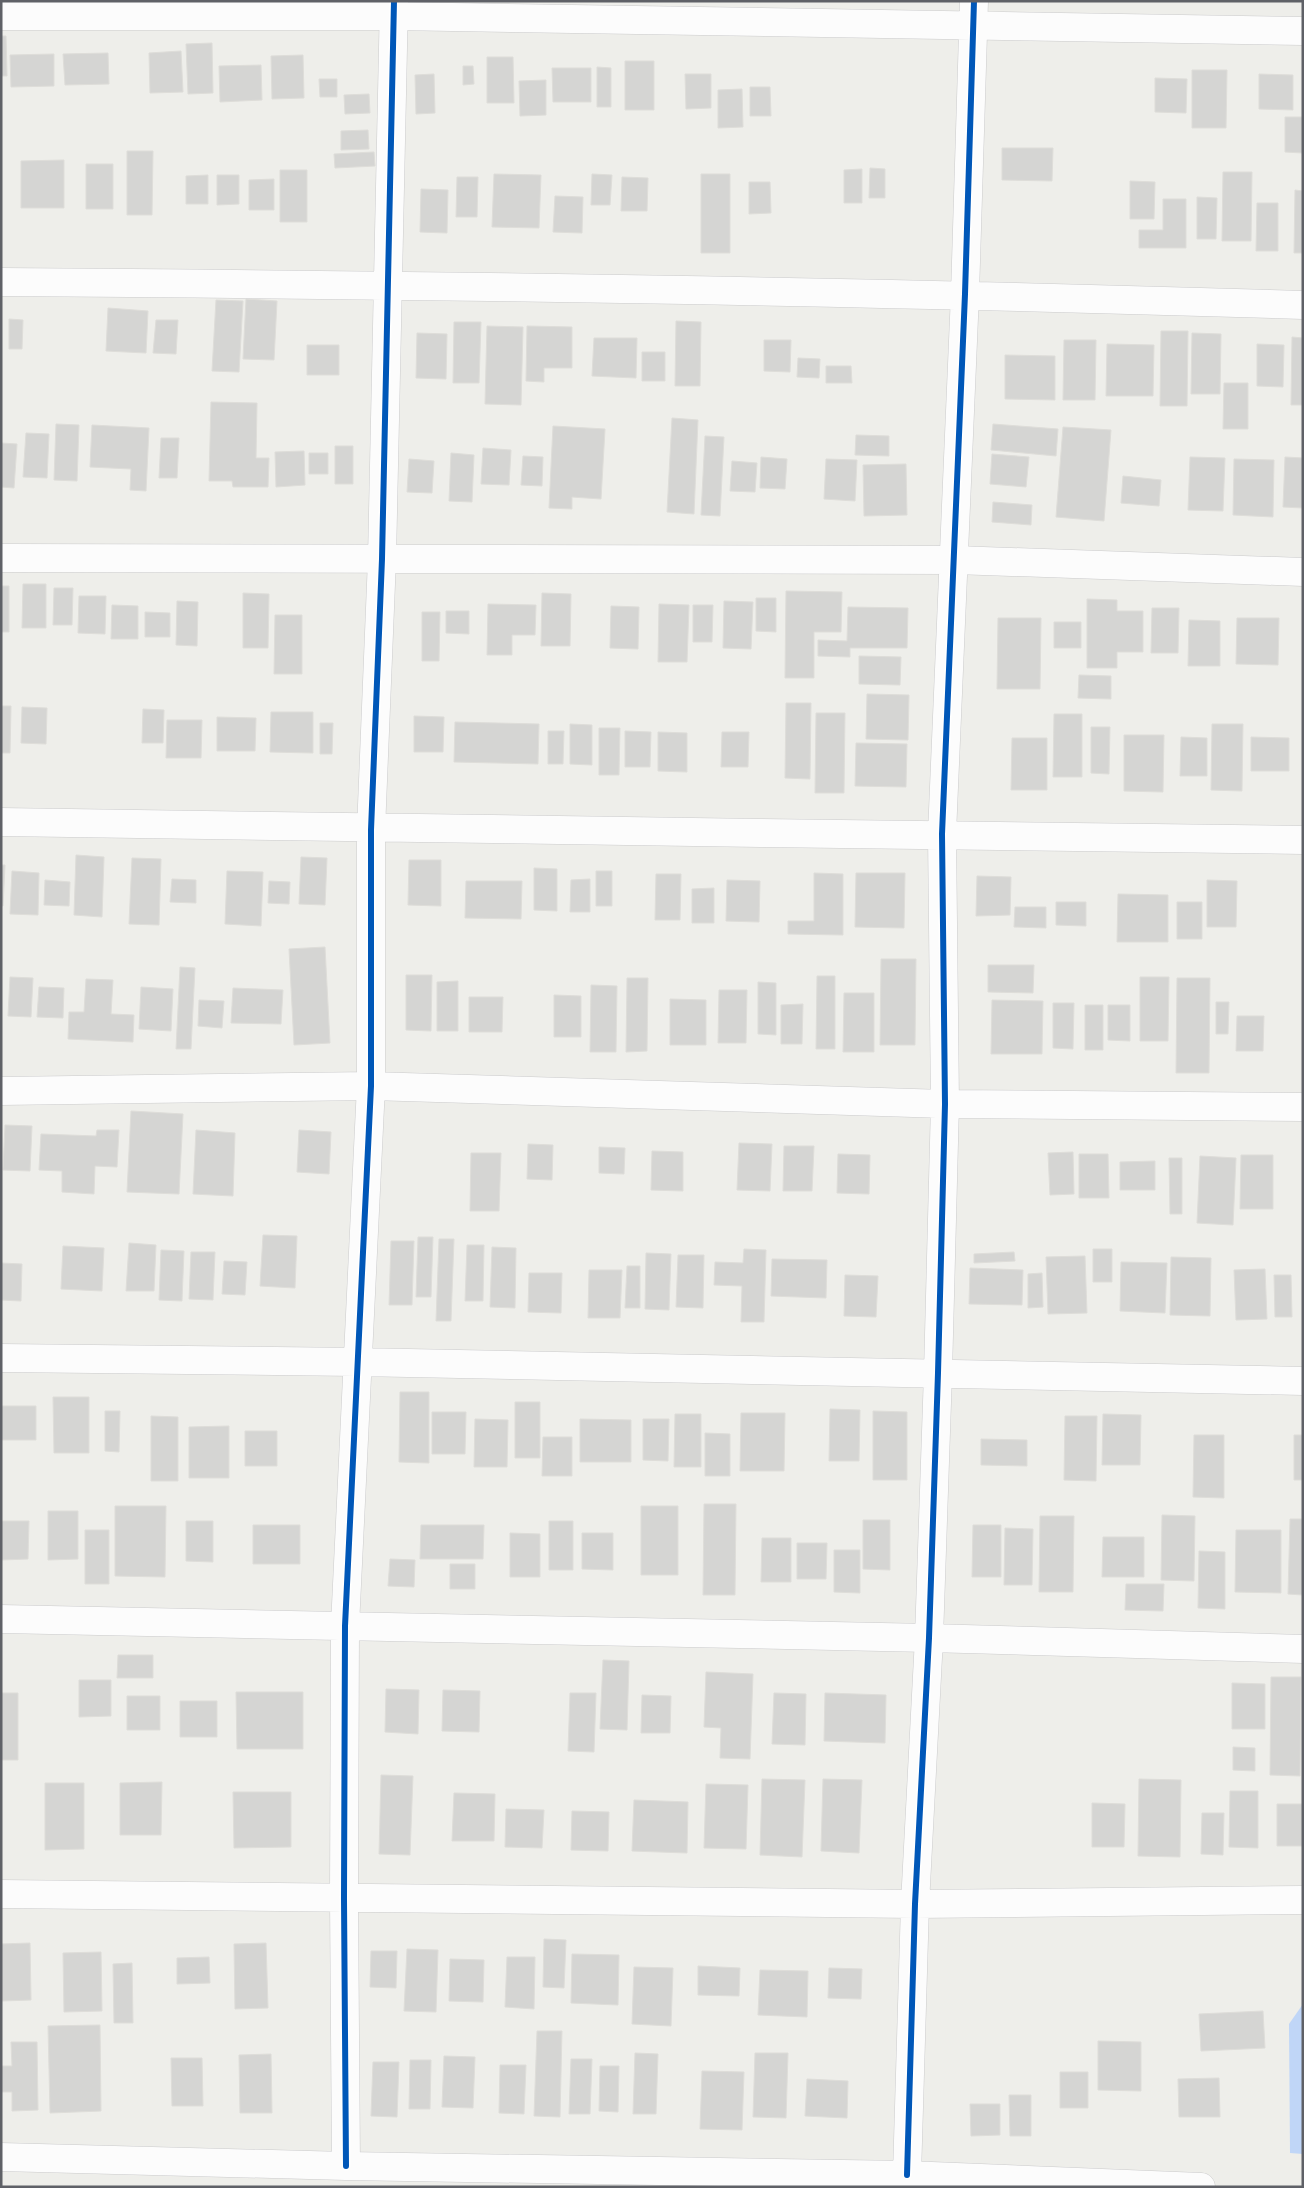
<svg xmlns="http://www.w3.org/2000/svg" width="1304" height="2188" font-family="'Archivo Narrow',sans-serif">
<style>
.water{fill:#c0d6f7}
.building{fill:#d5d5d3;stroke:#deddd9}
.lines{fill:none;stroke-linecap:round;stroke-linejoin:round}
.street-casing{stroke:#cbcbcc;stroke-width:29}
.street{stroke:#fcfcfc;stroke-width:28}
.cycleway-casing{stroke:#fff;stroke-width:9}
.cycleway{stroke:#0057b8;stroke-width:6}
</style>
<rect width="100%" height="100%" fill="#eeeeea"/>
<path class="water" d="M1303 2004V2154L1290 2153 1289 2024Z"/>
<path class="building" d="M1 36H6L7 76H1Z
M212 43 213 93 188 94 186 44Z
M181 51 183 92 150 93 149 53Z
M108 53 109 84 65 85 63 54Z
M54 54V86L11 87 10 55Z
M303 55 304 98 272 99 271 56Z
M487 57H513L514 103H487Z
M625 61H654V110H625Z
M261 65 262 100 220 102 219 66Z
M463 66H473L474 84 463 85Z
M597 67 611 68V107H597Z
M552 68H591V102H553Z
M1192 70H1227L1226 128H1192Z
M434 74 435 113 416 114 415 75Z
M685 74H711V108L686 109Z
M1259 74 1293 75V110L1259 109Z
M1155 78 1187 79 1186 113 1155 112Z
M319 79H337V97H320Z
M546 80V115L520 116 519 81Z
M750 87H770L771 116H750Z
M742 89 743 127 718 128V90Z
M369 94 370 113 345 114 344 95Z
M1285 117H1303V153L1285 152Z
M368 130 369 149 341 150V131Z
M1002 148H1053L1052 181 1002 180Z
M127 151H153L152 215H127Z
M374 152 375 166 335 168 334 154Z
M64 160V208H21V161Z
M86 164H113V209H86Z
M870 168 885 169V198H869Z
M862 169V203H844V170Z
M280 170H307V222H280Z
M1223 172H1252L1251 241H1222Z
M494 174 541 175 539 228 492 227Z
M592 174 612 175 610 205H591Z
M701 174H730V253H701Z
M208 175V204H186V176Z
M217 175H239V204L217 205Z
M457 177H478L477 217H456Z
M622 177 648 178 647 211H621Z
M274 179V210H249V180Z
M1130 181 1155 182 1154 219H1130Z
M749 182H770L771 213 749 214Z
M421 189 448 190 447 233 420 232Z
M1295 190 1303 191V253H1294Z
M555 196 583 197 582 233 553 232Z
M1197 197 1217 198 1216 239H1197Z
M1163 199H1186V248H1139V230H1163Z
M1257 203H1278V251H1256Z
M246 299 277 301 274 360 243 359Z
M216 300 243 301 239 372 212 371Z
M108 308 148 311 146 353 106 351Z
M9 319 23 320 22 349H9Z
M156 320H178L176 354 153 353Z
M676 321 701 322 700 386H675Z
M454 322H481L479 383H453Z
M487 326 523 327 521 405 485 404Z
M527 326 572 327V368H544V382L526 381Z
M1161 331H1188L1187 406H1160Z
M417 333 447 334 446 379 416 378Z
M1192 333 1221 334 1220 394H1191Z
M1292 337 1303 338V405H1291Z
M594 338H637L636 378 592 376Z
M764 340H791L790 372 764 371Z
M1064 340H1096L1095 400H1063Z
M1107 344 1154 345 1153 396H1106Z
M1257 344 1284 345 1283 387 1257 386Z
M307 345H339V375H307Z
M642 352H665V381H642Z
M1005 355 1055 356V400L1005 399Z
M798 358 820 359 819 378 797 377Z
M826 366H851L852 383H826Z
M1224 383H1248V429H1223Z
M211 402 257 403 256 458H269L268 487H233L232 481H209Z
M672 418 698 420 694 514 667 512Z
M56 424 79 425 77 481 54 480Z
M993 424 1058 429 1056 456 991 450Z
M92 425 149 428 146 491 130 490 131 469 90 467Z
M553 426 605 429 601 499 572 497V509L549 508Z
M1063 427 1111 430 1104 521 1056 517Z
M26 433 49 434 47 478 23 477Z
M856 435 889 436V456L855 455Z
M705 436 724 437 720 516 701 515Z
M161 438H179L177 478H159Z
M1 443 17 444 14 488 1 487Z
M335 446H353V484H335Z
M483 448 511 450 509 485 481 484Z
M304 451 305 485 276 487 275 452Z
M309 453H328V474H309Z
M451 453 474 455 472 502 449 501Z
M992 454 1029 457 1026 487 990 484Z
M523 456 543 457 542 486 521 485Z
M761 457 787 459 785 489 760 488Z
M1190 457 1225 458 1223 511 1188 510Z
M1285 457 1303 458V508L1283 507Z
M409 459 434 461 432 493 407 492Z
M826 459 857 460 855 501 824 499Z
M1234 459 1274 460 1273 517 1233 515Z
M732 461 757 463 755 492 730 491Z
M906 464 907 515 864 516 863 465Z
M1123 476 1161 480 1159 506 1121 503Z
M993 502 1032 505 1031 525 992 522Z
M23 584H46V628H22Z
M1 586H9V632H1Z
M54 588H73L72 625H53Z
M786 591 842 592 841 632H814V678H785Z
M243 593 269 594 268 648H243Z
M542 593 571 594 570 646H541Z
M79 596H106L105 634 78 633Z
M756 598H776V632L756 631Z
M1087 599 1117 600V611H1143V652H1117V668H1087Z
M177 601 198 602 197 646 176 645Z
M724 601 753 602 751 649 723 648Z
M488 604 536 605 535 635H512V655H487Z
M659 604 689 605 687 662H658Z
M112 605 138 606V639H111Z
M693 605H713L712 642H693Z
M611 606 639 607 638 649 610 648Z
M848 607 908 608 907 648H850V657L818 656V640L847 641Z
M1152 608H1179L1178 653H1151Z
M446 611H469V634L446 633Z
M145 612 170 613V637H145Z
M422 612H440L439 661H422Z
M275 615H302V674H274Z
M998 618H1041L1040 689H997Z
M1237 618H1279L1278 665 1236 664Z
M1189 620 1220 621V666H1188Z
M1054 622H1081V648H1054Z
M859 656 901 657 900 685 859 684Z
M1079 675 1111 676V699L1078 698Z
M867 694 909 695 908 740 866 739Z
M786 703H811L810 779 785 778Z
M1 706H11L10 753H1Z
M22 707 47 708 46 744 21 743Z
M143 709 164 710 163 743H142Z
M271 712H313V753L270 752Z
M816 713H845L844 793H815Z
M1054 714H1082V777H1053Z
M414 716 444 717 443 752H414Z
M217 717 256 718 255 751H217Z
M167 720H202L201 758H166Z
M455 722 539 724 538 764 454 762Z
M320 723H333L332 754H320Z
M570 724 592 725V765L570 764Z
M1212 724H1243L1242 791 1211 790Z
M1091 727H1110L1109 774 1091 773Z
M599 728H620L619 775H599Z
M548 731H564L563 764H548Z
M625 731 651 732 650 767H625Z
M658 732 687 733V772L658 771Z
M722 732H749L748 767H721Z
M1124 735H1164L1163 792 1124 791Z
M1181 737 1207 738V776H1180Z
M1251 737 1289 738V771H1251Z
M1012 738H1047V790H1011Z
M856 743 907 744 906 787 855 786Z
M76 855 104 857 102 917 74 915Z
M301 857 327 858 325 905 299 904Z
M132 858 161 859 159 925 129 924Z
M409 860H441V906L408 905Z
M1 865H5L3 906H1Z
M534 868 557 869V911L534 910Z
M12 871 39 873 38 915 10 914Z
M227 871 263 872 261 926 225 924Z
M596 871H612V906H596Z
M814 873 843 874V935L788 934V921H814Z
M856 873H905L904 928 855 927Z
M656 874H681L680 920H655Z
M977 876 1011 877 1010 915 976 916Z
M172 879 196 880V903L170 902Z
M590 879V912H570L571 880Z
M45 880 70 882 69 906 44 905Z
M727 880 760 881 759 922 726 921Z
M1207 880 1237 881 1236 927H1207Z
M269 881 290 882 289 904 268 903Z
M466 881H522L521 919 465 918Z
M714 888V923H692V889Z
M1118 894 1168 895V942H1117Z
M1056 902H1086V926L1056 925Z
M1177 902H1202V939H1177Z
M1015 907H1046V928L1014 927Z
M325 947 330 1043 294 1045 289 949Z
M881 959H916L915 1045H880Z
M988 965H1034L1033 993 988 992Z
M180 967 195 968 191 1049H176Z
M406 975H432L431 1031 406 1030Z
M817 976H835V1049H816Z
M10 977 33 978 31 1017 8 1016Z
M1140 977H1169L1168 1041H1140Z
M627 978H648L647 1051 626 1052Z
M1177 978H1210L1209 1073H1176Z
M86 979 113 980 111 1014 134 1015 133 1042 68 1039 69 1012H84Z
M458 981V1031H437V982Z
M758 982 776 983V1035L758 1034Z
M591 985 617 986 616 1052H590Z
M39 987 64 988 63 1018 37 1017Z
M141 987 173 989 171 1031 139 1029Z
M233 988 283 990 281 1024 231 1023Z
M719 990H747L746 1043H718Z
M844 993H874V1052H843Z
M554 995 581 996V1037H554Z
M469 997H503L502 1032H469Z
M670 999 706 1000V1045H670Z
M199 1000 224 1001 222 1028 198 1026Z
M992 1000 1043 1001 1042 1054H991Z
M1216 1002H1229L1228 1034H1216Z
M1053 1003H1074L1073 1049 1053 1048Z
M803 1004 802 1044H781V1005Z
M1085 1005H1103V1050H1085Z
M1108 1005H1130V1041L1108 1040Z
M1237 1016H1264L1263 1051H1236Z
M131 1111 183 1114 179 1194 127 1192Z
M5 1125 32 1126 30 1171 3 1170Z
M97 1130H119L117 1167 95 1166 94 1194 62 1192V1171L39 1170 41 1134 96 1136Z
M196 1130 235 1133 233 1196 193 1194Z
M299 1130 331 1132 329 1174 297 1172Z
M739 1143 772 1144 770 1191 737 1190Z
M528 1144 553 1145 552 1180 527 1179Z
M784 1146H814L812 1191H783Z
M599 1147 625 1148 624 1174 599 1173Z
M652 1151 683 1152V1191L651 1190Z
M1073 1152 1074 1194 1050 1195 1048 1153Z
M471 1153H501L499 1211H470Z
M838 1154 870 1155 869 1194 837 1193Z
M1079 1154H1108L1109 1198H1079Z
M1241 1155H1273V1209H1240Z
M1200 1156 1236 1158 1233 1225 1197 1223Z
M1169 1158H1182V1214H1170Z
M1155 1161V1190H1120V1162Z
M263 1235 297 1236 295 1288 260 1286Z
M418 1237H433L431 1297H416Z
M439 1239H454L451 1321H436Z
M391 1241H414L412 1305H389Z
M129 1243 156 1245 154 1291H126Z
M467 1245H484L483 1301H465Z
M63 1246 104 1248 102 1291 61 1289Z
M492 1247 516 1248 515 1308 490 1307Z
M744 1249 766 1250 764 1322H741L742 1286 714 1285 715 1262 743 1263Z
M1093 1249H1112V1282H1093Z
M161 1250 184 1251 182 1301 159 1300Z
M191 1252H215L213 1300 189 1299Z
M1014 1252 1015 1261 974 1263V1254Z
M646 1253 671 1254 669 1310 645 1309Z
M678 1255H704L703 1308 676 1307Z
M1085 1256 1087 1313 1048 1314 1046 1257Z
M1171 1257 1211 1258 1210 1316 1170 1315Z
M772 1259 827 1260 826 1298 771 1296Z
M224 1261 247 1262 245 1295 222 1294Z
M1121 1262 1167 1263 1165 1313 1120 1311Z
M1 1263 22 1264 21 1301 1 1300Z
M627 1266H640V1308H625Z
M970 1268 1023 1270 1022 1305 969 1304Z
M1265 1269 1267 1319 1236 1320 1234 1270Z
M589 1270H622L620 1318H588Z
M529 1273H562L561 1313 528 1312Z
M1042 1273 1043 1307 1028 1308V1274Z
M845 1275 878 1276 876 1317 844 1316Z
M1274 1275H1291L1292 1317H1275Z
M400 1392H429V1463L399 1462Z
M53 1397H89V1453H54Z
M515 1402H540V1458H515Z
M1 1406H36V1440H1Z
M830 1409 860 1410 859 1461H829Z
M105 1411H120L119 1452 105 1451Z
M873 1411 907 1412V1480H873Z
M432 1412H466L465 1454H432Z
M741 1413H785L784 1471H740Z
M675 1414H701V1467H674Z
M1103 1414 1141 1415 1140 1465H1102Z
M151 1416 178 1417V1481H151Z
M1065 1416H1097L1096 1481 1064 1480Z
M475 1419 508 1420 507 1467H474Z
M580 1419 631 1420V1462H580Z
M643 1419H669L668 1461 643 1460Z
M229 1426V1478H189V1427Z
M245 1431H277V1466H245Z
M705 1433 730 1434V1476H705Z
M1194 1435H1224V1498L1193 1497Z
M1294 1435H1303V1480H1294Z
M543 1437H572V1476H542Z
M981 1439 1027 1440V1466L981 1465Z
M704 1504H736L735 1595H703Z
M115 1506H166L165 1577 115 1576Z
M641 1506H678V1575H641Z
M48 1511H78V1559L48 1560Z
M1162 1515 1195 1516 1194 1581 1161 1580Z
M1040 1516H1074L1073 1592H1039Z
M1290 1519H1303V1595L1288 1594Z
M863 1520H890V1570L863 1569Z
M1 1521H29L28 1559 1 1560Z
M186 1521H213V1562L186 1561Z
M549 1521H573V1570H549Z
M253 1525H300V1564H253Z
M421 1525H484L483 1559H420Z
M973 1525H1001V1577H972Z
M1005 1528 1033 1529 1032 1585H1004Z
M85 1530H109V1584H85Z
M1236 1530H1281V1593L1235 1592Z
M510 1533 540 1534V1577H510Z
M582 1533H613V1570L582 1569Z
M1103 1537H1144V1577H1102Z
M762 1538H791V1582H761Z
M797 1543H827L826 1579H797Z
M834 1550H860V1593L834 1592Z
M1199 1551 1225 1552V1609L1198 1608Z
M390 1559 415 1560 414 1587 388 1586Z
M450 1564H475V1589H450Z
M1126 1584H1164L1163 1611 1125 1610Z
M118 1655H153V1678H117Z
M603 1660 629 1661 627 1730 600 1729Z
M706 1672 753 1674 750 1759 720 1758 721 1728 704 1727Z
M1271 1677H1301L1300 1776 1270 1775Z
M79 1680H111V1716L79 1717Z
M1232 1683 1265 1684V1729H1232Z
M386 1689 419 1690 418 1734 385 1732Z
M443 1690 480 1691 479 1732 442 1731Z
M236 1692H303V1749H237Z
M1 1693H18V1760H1Z
M570 1693H596L594 1752 568 1751Z
M774 1693 806 1694 805 1745 772 1744Z
M825 1693 886 1695 885 1743 824 1741Z
M642 1695 671 1696 670 1733H641Z
M127 1696H160V1730H127Z
M180 1701H217V1737H180Z
M1233 1747 1255 1748V1771L1233 1770Z
M381 1775 413 1776 410 1855 379 1854Z
M762 1779 805 1780 802 1857 760 1855Z
M823 1779 862 1780 859 1853 821 1851Z
M1139 1779 1181 1780 1180 1857 1138 1856Z
M162 1782 161 1835H120V1783Z
M45 1783H84V1849L45 1850Z
M706 1784 748 1785 746 1849 704 1848Z
M1230 1791H1258V1848L1229 1847Z
M233 1792H291V1847L234 1848Z
M454 1793 495 1794 494 1841H452Z
M634 1800 688 1802 687 1853 632 1851Z
M1092 1803 1125 1804 1124 1847H1092Z
M1277 1804H1303V1846H1277Z
M506 1809 544 1810 542 1848 505 1847Z
M572 1811 609 1812 608 1851 571 1850Z
M1202 1813H1224L1223 1855 1201 1854Z
M544 1939 566 1940 564 1988 543 1987Z
M30 1943 31 2000 1 2001V1944Z
M266 1943 268 2008 235 2009 234 1944Z
M407 1949 438 1950 436 2012 404 2011Z
M371 1951H397L396 1988 370 1987Z
M101 1952 102 2011 64 2012 63 1953Z
M572 1954 619 1955 618 2005 571 2003Z
M209 1957 210 1983 177 1984V1958Z
M507 1957H535L534 2009 505 2007Z
M450 1959 484 1960 483 2002 449 2001Z
M132 1963 133 2023H114L113 1964Z
M698 1966 740 1968 739 1996 698 1995Z
M634 1967 673 1968 671 2026 632 2024Z
M829 1968 862 1969 861 1999 828 1998Z
M760 1970 808 1971 807 2017 758 2015Z
M1263 2011 1265 2048 1201 2051 1199 2014Z
M100 2025 101 2111 50 2113 48 2026Z
M537 2031H562L560 2117 534 2116Z
M1098 2041 1141 2042V2091L1098 2090Z
M11 2042H37L38 2110 12 2111V2092H1V2066H12Z
M635 2053 658 2054 656 2114H633Z
M755 2053H788L786 2118 753 2117Z
M271 2054 272 2113H240L239 2055Z
M444 2056 475 2057 473 2108 442 2107Z
M171 2058H202L203 2106H172Z
M571 2059H592L590 2114H569Z
M410 2060H431L430 2109H409Z
M373 2062H399L397 2117 371 2116Z
M500 2065H526L524 2114 499 2113Z
M600 2066H619L618 2112 599 2111Z
M702 2071 744 2072 742 2130 700 2129Z
M1060 2072H1088V2108H1060Z
M1219 2078 1220 2117H1179L1178 2079Z
M807 2079 848 2081 847 2118 805 2116Z
M1009 2095H1031V2136H1010Z
M970 2104H1000V2135L971 2136Z"/>
<g class="lines">
<g class="street-casing">
<path id="street" d="M1 16H394L1303 31
M1 282C435 285 869 291 1303 305
M1 558 955 560 1303 572
M1 822C435 831 869 833 1303 840
M1 1091 371 1086 945 1104 1303 1107
M1 1358 357 1362 1303 1381
M1 1619 929 1638 1303 1649
M1 1894 915 1904 1303 1900
M1 2157 346 2166 907 2175 1201 2187
M346 2166 344 1899 345 1626 371 1086V830L382 559 394 1
M907 2175 915 1904 929 1638 938 1373 945 1104 942 834 965 294 974 1"/>
</g>
<use href="#street" class="street"/>
<g class="cycleway-casing">
<path id="cycleway" d="M346 2166 344 1899 345 1626 371 1086V830L382 559 394 1
M907 2175 915 1904 929 1638 938 1373 945 1104 942 834 965 294 974 1"/>
</g>
<use href="#cycleway" class="cycleway"/>
</g>
<rect width="1304" height="2188" fill="none" stroke="#5f6167" stroke-width="5"/>
</svg>
